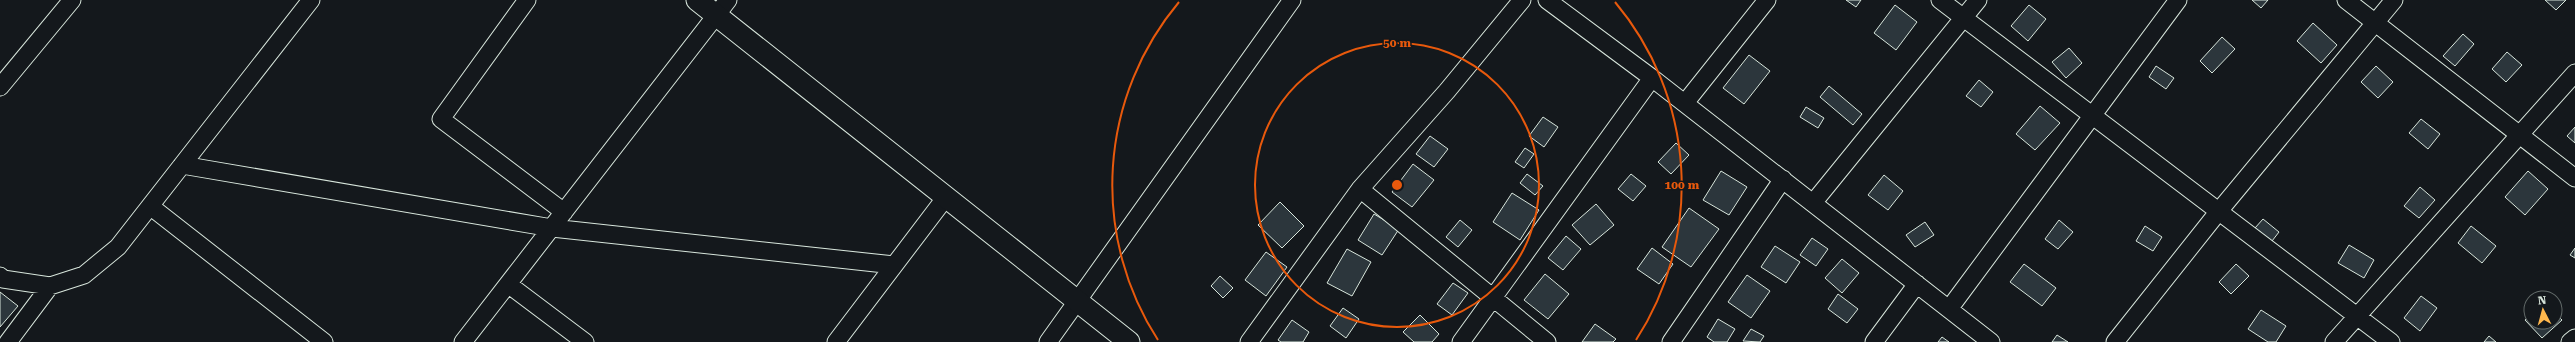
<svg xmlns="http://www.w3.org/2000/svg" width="2575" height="342" font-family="'Roboto Serif',serif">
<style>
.building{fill:#2c363c;stroke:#d8e6dc}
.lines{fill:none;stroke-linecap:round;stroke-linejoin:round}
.minor-casing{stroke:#d8e6dc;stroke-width:19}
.tertiary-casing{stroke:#d8e6dc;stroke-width:23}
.minor{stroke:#14181c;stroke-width:17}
.tertiary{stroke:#14181c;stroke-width:21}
.ring{fill:none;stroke:#e8590c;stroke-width:2}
.centre{fill:#e8590c;stroke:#14181c;stroke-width:2}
.ring-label{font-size:12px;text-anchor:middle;font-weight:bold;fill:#e8590c;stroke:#14181c;stroke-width:3;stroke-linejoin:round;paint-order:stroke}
</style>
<rect width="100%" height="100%" fill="#14181c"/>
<path class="building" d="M1846 0H1861L1856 7Z
M2252 0H2268L2261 8Z
M2545 0H2566L2556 10Z
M1895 5 1917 22 1896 50 1874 33Z
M2029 5 2046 19 2028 41 2011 26Z
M2313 23 2337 45 2321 63 2297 41Z
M2463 34 2474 44 2455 66 2443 56Z
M2222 37 2235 49 2212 73 2200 61Z
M2069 48 2082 63 2066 78 2052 62Z
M2507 52 2522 65 2506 82 2492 69Z
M1749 55 1770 71 1744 104 1723 88Z
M2156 66 2174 78 2166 89 2149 77Z
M2376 66 2393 82 2378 98 2361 82Z
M1979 80 1993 92 1981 107 1966 96Z
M1829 86 1862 114 1853 125 1820 97Z
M2040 106 2060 123 2035 150 2016 134Z
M1806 107 1824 118 1818 128 1800 117Z
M1543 117 1558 127 1544 147 1529 136Z
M2421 119 2440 134 2428 149 2409 133Z
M2575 127V143L2567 136Z
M1430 136 1448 149 1434 167 1416 154Z
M1676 143 1689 155 1671 174 1658 162Z
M1525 148 1534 154 1524 168 1515 162Z
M1413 164 1434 180 1412 207 1392 192Z
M1721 171 1747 187 1729 215 1703 200Z
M2528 171 2548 189 2525 215 2505 197Z
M1527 174 1543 186 1535 195 1520 183Z
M1631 174 1646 186 1633 201 1618 189Z
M1884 175 1903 191 1888 210 1868 195Z
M2420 187 2435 200 2419 218 2404 206Z
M1512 193 1539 210 1520 240 1493 222Z
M1280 202 1304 226 1282 248 1258 225Z
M1596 204 1614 225 1590 245 1572 225Z
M1689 208 1719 229 1691 267 1662 247Z
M1374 214 1399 229 1382 255 1358 240Z
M2263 219 2279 232 2272 241 2255 228Z
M1460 220 1472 230 1458 247 1446 237Z
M2059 220 2073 232 2058 249 2045 239Z
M1925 222 1934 235 1915 247 1906 235Z
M2145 226 2162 237 2153 251 2136 241Z
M2471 226 2496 246 2482 263 2458 243Z
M1566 236 1581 249 1563 270 1548 258Z
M1812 238 1828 249 1816 266 1800 255Z
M2349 245 2374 260 2364 278 2338 263Z
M1775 246 1800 262 1786 283 1761 267Z
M1652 248 1673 264 1659 284 1637 269Z
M2575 248V258L2570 255Z
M1347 249 1371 262 1352 296 1327 283Z
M1266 252 1287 267 1266 296 1245 280Z
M1842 259 1859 273 1842 293 1825 278Z
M2024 264 2056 288 2042 306 2010 282Z
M2236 264 2249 276 2231 294 2219 282Z
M1545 274 1569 294 1548 319 1524 300Z
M1747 275 1770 291 1751 318 1728 302Z
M1220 276 1233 288 1223 298 1211 286Z
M1453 283 1468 293 1452 315 1437 304Z
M0 292 18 306 0 327Z
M1838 294 1858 309 1847 323 1828 309Z
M2421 296 2437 308 2420 331 2404 318Z
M1343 308 1359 319 1346 338 1330 326Z
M2261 310 2286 326 2276 342H2268L2248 329Z
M2555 313 2562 320 2542 338 2525 320 2531 315V322H2555Z
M1420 315 1439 334 1432 342H1414L1403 332Z
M1718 319 1735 329 1727 342H1714L1707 337Z
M1292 320 1309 332 1303 342H1281L1278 340Z
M1595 324 1616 339 1613 342H1582Z
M1751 329 1764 336 1760 342 1743 341Z
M2057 335 2068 342H2052Z
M2489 336 2496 342H2484Z
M1942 337 1949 342H1938Z"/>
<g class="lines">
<g class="minor-casing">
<path id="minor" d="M527 0 441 119 564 212
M1547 0 1652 78 1991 342
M1940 0 2391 342
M2346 0 2575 178
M0 87 72 0
M1685 103 1767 0
M182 165 552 228 894 265
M1360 189 1547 342
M1813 203 1978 0
M150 206 324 342
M0 276 3 279 50 286 84 275 118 247 311 0
M508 284 585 342
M1949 309 2178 0
M8 342 50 286
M463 342 728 0
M836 342 946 197
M1048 342 1292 0
M1249 342 1360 189 1447 91 1522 0
M1461 342 1652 78
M1671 342 1783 179
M1874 342 1917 284
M2115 342 2219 211 2394 0
M2334 342 2575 73
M2570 342 2575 338"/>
</g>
<g class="tertiary-casing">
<path id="tertiary" d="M697 0 1129 342"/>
</g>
<use href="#minor" class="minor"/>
<use href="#tertiary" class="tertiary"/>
</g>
<g class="ring">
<circle cx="1397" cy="185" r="142"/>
<path d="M1158 340A285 285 0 0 1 1179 2M1615 2A285 285 0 0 1 1636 340"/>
</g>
<circle cx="1397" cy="185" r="6" class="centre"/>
<g class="ring-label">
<text x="1397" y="47">50 m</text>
<text x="1682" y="189">100 m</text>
</g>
<g transform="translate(2543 310) rotate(354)"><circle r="19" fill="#14181c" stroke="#626a69"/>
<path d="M0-3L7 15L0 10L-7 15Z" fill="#ffb74d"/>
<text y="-6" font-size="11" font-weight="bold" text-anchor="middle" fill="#d8e6dc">N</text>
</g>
</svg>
